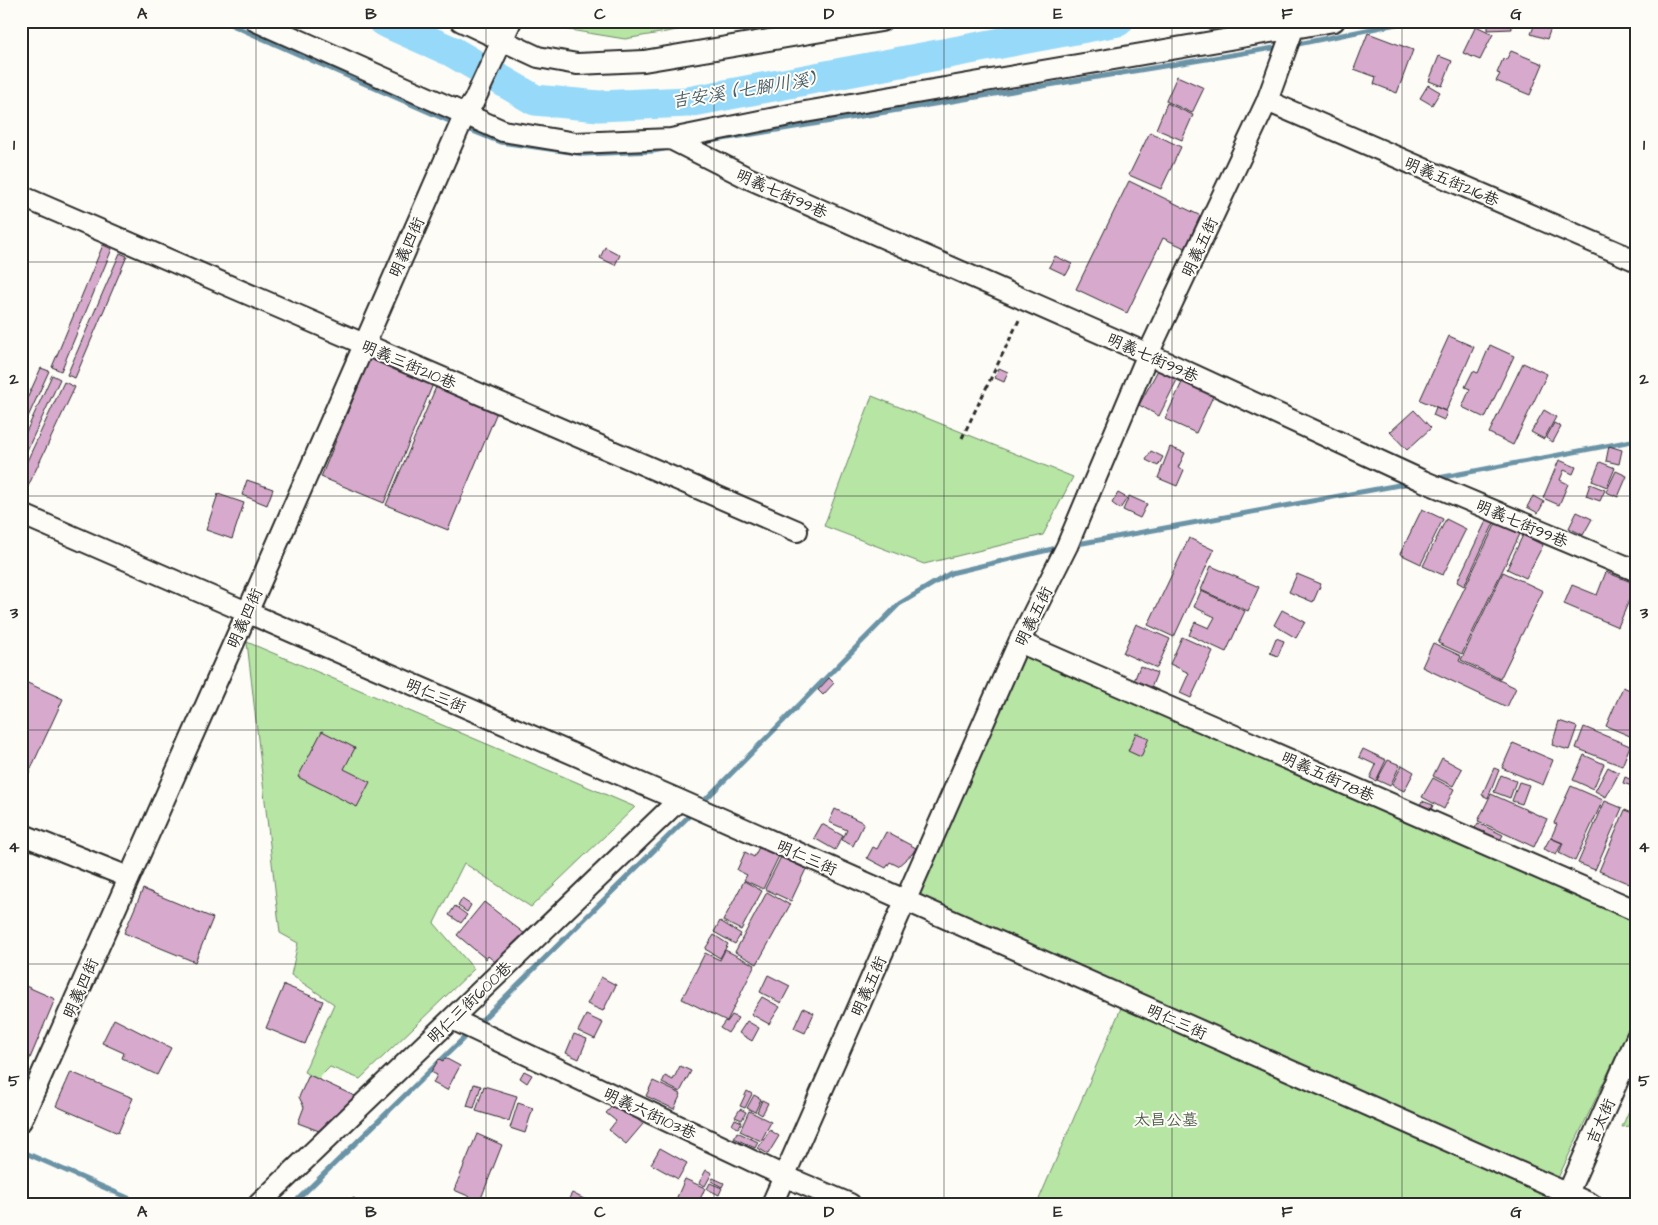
<svg xmlns="http://www.w3.org/2000/svg" width="1658" height="1225" font-family="'Architects Daughter','LXGW WenKai TC',sans-serif">
<style>
.green{fill:#b6e5a4;stroke:#708868}
.lines{fill:none;stroke-linecap:round;stroke-linejoin:round}
.stream{stroke:#6b93a6;stroke-width:5}
.river{stroke:#96d9f8;stroke-width:31}
.building{fill:#d7aacd;stroke:#2b2b2b}
.minor-casing{stroke:#2b2b2b;stroke-width:24}
.path{stroke:#2b2b2b;stroke-width:3;stroke-dasharray:5 4;stroke-linecap:butt}
.minor{stroke:#fdfcf7;stroke-width:20}
.grid{fill:none;stroke:#2b2b2b;stroke-width:1;stroke-opacity:0.55}
.labels{text-anchor:middle;stroke-width:4;stroke-linejoin:round;paint-order:stroke}
.street-label{font-size:16px;fill:#2b2b2b;stroke:#fdfcf7}
.park-label{font-size:16px;fill:#4e5a49;stroke:#fdfcf7}
.water-label{font-size:18px;font-style:italic;fill:#4b5f68;stroke:#fdfcf7}
.neatline{fill:none;stroke:#2b2b2b;stroke-width:2}
.grid-label{font-size:16px;text-anchor:middle;font-weight:bold;fill:#2b2b2b}
</style>
<rect width="100%" height="100%" fill="#fdfcf7"/>
<filter id="ink" filterUnits="userSpaceOnUse"><feTurbulence type="fractalNoise" baseFrequency=".02" numOctaves="2"/><feDisplacementMap in="SourceGraphic" scale="10" xChannelSelector="R" yChannelSelector="G"/><feConvolveMatrix kernelMatrix="1 2 1 2 8 2 1 2 1" color-interpolation-filters="sRGB"/></filter>
<g filter="url(#ink)">
<path class="green" d="M540 21H730L625 39 539 25Z
M872 396 1073 477 1043 535 924 564 824 526Z
M247 642 635 807 531 907 464 863 434 923 474 969 360 1079 330 1067 318 1079 304 1072 334 1004 291 975 298 943 280 933Z
M1022 649 1334 790 1637 918V1012L1558 1178 913 900Z
M1121 1008 1558 1193 1553 1204H1037Z
M1637 1092V1125L1622 1127Z"/>
<g class="lines">
<path class="stream" d="M223 21 456 124
M1293 45 1411 21
M463 127 500 142 584 154 653 151 669 148
M704 142 1280 47
M1433 479 1637 440
M1072 545 1410 483
M700 805 899 604 951 573 1061 547
M476 1026 694 811
M21 1151 142 1204
M293 1204 470 1032"/>
<path class="river" d="M383 21 451 51 535 100 599 106 688 102 1118 21"/>
</g>
<path class="building" d="M1488 21H1511L1512 29 1488 30Z
M1536 21 1552 25 1547 39 1531 34Z
M1476 26 1493 34 1480 60 1463 53Z
M1368 33 1413 50 1397 93 1374 84 1376 77 1354 69Z
M1511 51 1543 64 1530 95 1496 81 1500 74 1497 73 1503 59 1506 60Z
M1439 56 1452 61 1442 86 1429 81Z
M1177 76 1204 88 1192 113 1166 101Z
M1428 85 1440 92 1432 105 1420 98Z
M1167 103 1193 115 1182 140 1156 129Z
M1150 132 1181 147 1161 189 1129 175Z
M1129 181 1205 218 1189 250 1163 238 1127 313 1076 289Z
M103 245 112 249 61 371 52 367Z
M605 247 620 255 615 265 600 258Z
M120 253 127 256 75 378 67 375Z
M1055 256 1072 264 1066 275 1049 267Z
M1449 336 1474 347 1446 411 1420 400Z
M1490 345 1514 356 1485 418 1462 407 1470 389 1465 387 1473 371 1478 373Z
M370 358 433 384 384 503 321 477Z
M1523 363 1547 374 1513 445 1489 433Z
M41 368 49 371 21 432V412Z
M999 368 1008 372 1004 382 995 378Z
M1158 370 1177 380 1159 416 1139 405Z
M52 375 60 379 21 463V443Z
M1184 378 1215 392 1196 433 1165 419Z
M64 382 75 387 23 497 21 496V474Z
M436 387 497 412 448 530 386 505Z
M1436 407 1447 412 1444 420 1433 415Z
M1414 410 1431 428 1407 450 1390 432Z
M1544 410 1556 417 1544 439 1531 432Z
M1554 423 1561 427 1553 442 1546 438Z
M1609 446 1622 450 1619 464 1606 461Z
M1170 447 1185 453 1178 468 1184 470 1177 486 1158 478Z
M1151 451 1163 457 1158 466 1146 460Z
M1559 460 1576 467 1573 474 1564 470 1560 480 1568 484 1559 505 1543 498Z
M1600 462 1615 468 1607 487 1592 481Z
M1616 471 1627 476 1618 497 1606 492Z
M247 480 273 489 267 505 242 495Z
M1590 484 1605 490 1600 501 1586 496Z
M1118 493 1127 498 1120 509 1112 503Z
M218 494 244 503 232 539 206 530Z
M1129 496 1147 504 1140 518 1123 510Z
M1533 496 1544 502 1538 513 1527 507Z
M1422 509 1443 519 1421 564 1400 554Z
M1577 512 1592 519 1583 535 1569 528Z
M1446 519 1466 529 1443 575 1423 566Z
M1487 519 1494 523 1464 586 1457 582Z
M1496 523 1520 534 1462 654 1438 643Z
M1523 535 1543 545 1526 578 1507 569Z
M1189 538 1214 550 1174 637 1148 625Z
M1211 566 1259 587 1248 611 1201 590Z
M1503 572 1543 591 1500 679 1461 660Z
M1606 572 1636 584 1618 627 1564 604 1572 585 1597 595Z
M1297 574 1321 584 1313 602 1289 592Z
M1201 591 1245 611 1226 652 1189 635 1195 622 1209 628 1215 617 1194 607Z
M1282 610 1305 622 1296 638 1274 625Z
M1136 624 1170 639 1157 668 1123 653Z
M1182 637 1213 651 1191 698 1180 693 1189 673 1170 664Z
M1276 638 1284 641 1278 656 1270 653Z
M1433 643 1461 656 1459 661 1516 688 1507 707 1422 667Z
M1140 666 1157 673 1151 688 1134 681Z
M829 678 834 683 823 695 818 690Z
M21 680 63 699 21 790Z
M1623 687 1637 693V739L1606 726Z
M1559 721 1577 727 1569 750 1552 745Z
M1584 727 1630 746 1622 766 1576 748Z
M322 731 355 748 344 769 370 782 357 807 298 777Z
M1136 733 1149 738 1141 757 1128 751Z
M1513 743 1553 760 1543 785 1502 768Z
M1363 749 1386 760 1376 781 1370 778 1376 765 1359 757Z
M1584 755 1604 764 1593 789 1573 780Z
M1442 758 1462 769 1453 786 1433 776Z
M1388 760 1400 765 1390 786 1377 780Z
M1402 765 1414 772 1404 791 1392 785Z
M1608 767 1619 773 1606 797 1595 791Z
M1494 768 1499 770 1488 798 1482 795Z
M1501 775 1516 781 1510 798 1494 792Z
M1625 777 1634 781 1632 786 1623 783Z
M1433 778 1454 789 1444 809 1422 797Z
M1637 780V799L1630 796Z
M1519 782 1529 785 1522 804 1512 801Z
M1571 786 1603 800 1575 861 1559 853 1563 843 1551 838 1557 824 1554 823Z
M1491 794 1547 819 1534 847 1478 821Z
M1422 801 1433 805 1431 810 1420 805Z
M1605 801 1622 808 1595 870 1578 863Z
M835 809 864 823 853 846 842 840 847 830 829 822Z
M1625 810 1637 815V874L1632 885 1599 871Z
M1478 823 1503 835 1499 842 1474 830Z
M822 824 843 836 835 850 814 838Z
M886 832 916 848 912 854 898 866 890 862 886 868 867 858 873 847 877 849Z
M1550 838 1562 843 1556 855 1544 849Z
M759 847 779 856 763 889 744 880 747 875 737 870 745 852 754 857Z
M781 857 806 869 791 901 765 889Z
M744 881 762 891 741 930 723 921Z
M143 889 213 918 195 962 124 933Z
M767 892 790 905 757 964 735 952Z
M462 899 471 905 467 912 458 906Z
M484 902 525 934 500 966 488 956 486 959 457 935Z
M455 906 467 915 461 923 449 915Z
M720 921 741 934 735 944 714 932Z
M714 935 728 944 720 958 705 949Z
M725 950 755 965 727 1021 682 999 705 953 720 960Z
M768 975 790 986 781 1003 760 992Z
M601 977 616 985 603 1011 587 1004Z
M21 984 55 999 28 1063 21 1060Z
M284 985 323 1001 305 1044 266 1028Z
M762 997 780 1007 769 1024 751 1014Z
M803 1008 814 1013 805 1033 794 1028Z
M586 1015 603 1023 595 1039 578 1031Z
M732 1015 738 1018 728 1033 720 1028 725 1021 727 1022Z
M114 1019 171 1048 157 1075 122 1058 124 1053 102 1043Z
M747 1021 759 1028 752 1041 739 1033Z
M574 1034 587 1039 579 1059 566 1053Z
M445 1058 460 1066 447 1090 433 1083 437 1075 431 1072 439 1059 443 1061Z
M680 1066 691 1071 680 1092 662 1083 665 1076 673 1080Z
M524 1071 532 1075 527 1083 520 1078Z
M71 1072 133 1098 118 1133 56 1106Z
M309 1075 359 1098 327 1134 298 1123 304 1107 299 1097Z
M653 1081 681 1094 674 1109 646 1096Z
M474 1084 481 1086 474 1108 467 1106Z
M484 1086 517 1096 509 1121 476 1111Z
M747 1091 752 1094 745 1108 740 1106Z
M754 1095 761 1099 755 1112 747 1108Z
M762 1100 768 1103 762 1115 757 1112Z
M616 1102 643 1124 626 1144 609 1130 616 1121 606 1113Z
M518 1103 533 1108 525 1133 510 1128Z
M740 1109 746 1112 742 1120 735 1117Z
M749 1111 771 1122 761 1141 740 1131Z
M735 1119 742 1122 738 1128 732 1125Z
M770 1130 779 1136 768 1154 758 1148Z
M737 1132 758 1142 755 1148 734 1138Z
M477 1134 502 1145 480 1201 454 1190Z
M660 1148 687 1163 678 1179 651 1164Z
M706 1170 712 1173 705 1186 699 1183Z
M713 1178 724 1183 722 1187 711 1181Z
M685 1179 705 1188 698 1204H674Z
M710 1183 722 1188 719 1195 707 1189Z
M572 1193 594 1204H566Z
M353 1198 365 1204H350Z"/>
<g class="lines">
<g class="minor-casing">
<path id="minor" d="M256 21 503 131 576 143 671 139 805 112 1334 21
M461 21 538 57 577 64 644 61 881 21
M1267 101 1637 261
M671 139 748 178 1148 354 1423 481 1637 571
M21 196 797 531
M21 514 679 800 1591 1204
M1019 642 1637 911
M21 834 128 877
M452 1019 784 1176 850 1204
M21 1121 247 613 465 114 474 101 511 21
M259 1204 679 800
M772 1204 1019 642 1067 546 1148 354 1267 101 1296 21
M1563 1204 1637 1037"/>
</g>
<path class="path" d="M962 438 1020 318"/>
<use href="#minor" class="minor"/>
</g>
</g>
<path class="grid" d="M256 21V1204M486 21V1204M714 21V1204M944 21V1204M1172 21V1204M1402 21V1204M21 262H1637M21 496H1637M21 730H1637M21 964H1637"/>
<g class="labels">
<g class="street-label">
<text transform="translate(1452 181) rotate(23)" y="6">明義五街216巷</text>
<text transform="translate(782 193) rotate(24)" y="6">明義七街99巷</text>
<text transform="translate(406 247) rotate(-66)" y="6">明義四街</text>
<text transform="translate(1199 247) rotate(-65)" y="6">明義五街</text>
<text transform="translate(1153 357) rotate(24)" y="6">明義七街99巷</text>
<text transform="translate(409 364) rotate(23)" y="6">明義三街210巷</text>
<text transform="translate(1522 523) rotate(23)" y="6">明義七街99巷</text>
<text transform="translate(1033 616) rotate(-64)" y="6">明義五街</text>
<text transform="translate(244 618) rotate(-66)" y="6">明義四街</text>
<text transform="translate(436 695) rotate(23)" y="6">明仁三街</text>
<text transform="translate(1328 776) rotate(24)" y="6">明義五街78巷</text>
<text transform="translate(807 857) rotate(24)" y="6">明仁三街</text>
<text transform="translate(868 986) rotate(-66)" y="6">明義五街</text>
<text transform="translate(80 988) rotate(-66)" y="6">明義四街</text>
<text transform="translate(469 1002) rotate(-44)" y="6">明仁三街600巷</text>
<text transform="translate(1177 1021) rotate(24)" y="6">明仁三街</text>
<text transform="translate(650 1113) rotate(25)" y="6">明義六街103巷</text>
<text transform="translate(1600 1121) rotate(-66)" y="6">吉太街</text>
</g>
<g class="park-label">
<text x="1166" y="1125">太昌公墓</text>
</g>
<g class="water-label">
<text transform="translate(743 90) rotate(-9)" y="6">吉安溪 (七腳川溪)</text>
</g>
</g>
<rect width="1658" height="1225" fill="none" stroke="#fdfcf7" stroke-width="55"/>
<rect x="28" y="28" width="1602" height="1170" class="neatline"/>
<g class="grid-label">
<text x="142" y="19">A</text>
<text x="371" y="19">B</text>
<text x="600" y="19">C</text>
<text x="829" y="19">D</text>
<text x="1058" y="19">E</text>
<text x="1287" y="19">F</text>
<text x="1516" y="19">G</text>
<text x="14" y="150">1</text>
<text x="1644" y="150">1</text>
<text x="14" y="384">2</text>
<text x="1644" y="384">2</text>
<text x="14" y="618">3</text>
<text x="1644" y="618">3</text>
<text x="14" y="852">4</text>
<text x="1644" y="852">4</text>
<text x="14" y="1086">5</text>
<text x="1644" y="1086">5</text>
<text x="142" y="1217">A</text>
<text x="371" y="1217">B</text>
<text x="600" y="1217">C</text>
<text x="829" y="1217">D</text>
<text x="1058" y="1217">E</text>
<text x="1287" y="1217">F</text>
<text x="1516" y="1217">G</text>
</g>
</svg>
